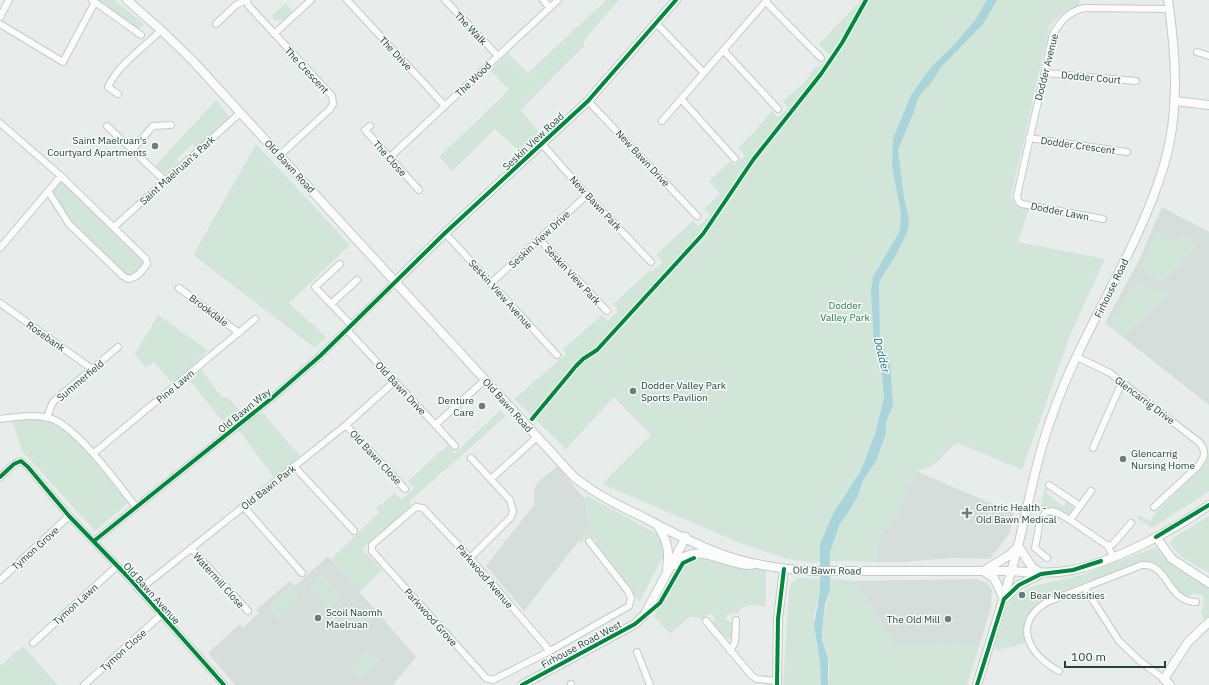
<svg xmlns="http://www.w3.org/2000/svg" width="1209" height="685" font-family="'IBM Plex Sans',sans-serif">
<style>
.built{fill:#d6dedb}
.green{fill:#d1e6d8}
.water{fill:#a9d4db}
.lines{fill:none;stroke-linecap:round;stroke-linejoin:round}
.street-casing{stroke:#c5cac8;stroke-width:8}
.secondary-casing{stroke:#c3cbc8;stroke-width:10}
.street{stroke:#fcfcfc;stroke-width:6}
.secondary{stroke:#fcfcfc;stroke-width:8}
.cycleway-casing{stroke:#f7fbf9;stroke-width:6}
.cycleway{stroke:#00873e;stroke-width:4}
.poi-dot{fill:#697e78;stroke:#f7fbf9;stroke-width:1.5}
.labels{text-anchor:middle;stroke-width:3;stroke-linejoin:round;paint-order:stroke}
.street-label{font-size:10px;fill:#24423a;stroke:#f7fbf9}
.poi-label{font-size:10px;fill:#24423a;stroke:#f7fbf9;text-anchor:start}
.park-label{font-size:10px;fill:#2d7a4b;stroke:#f7fbf9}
.water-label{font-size:11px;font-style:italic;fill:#1c6f80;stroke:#f7fbf9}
</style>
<rect width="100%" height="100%" fill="#e8edeb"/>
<path class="built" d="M1162 207 1209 232V405L1105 323 1139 260Z
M557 466 584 498 589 528 524 611 486 566 534 505V490L537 483Z
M916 471 1014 513 1009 534 990 559 951 558 903 562H878V538Z
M328 556 416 657 393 685H235L208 653 240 624 244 627 259 613 256 610 290 581 295 586Z
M976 579 987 583 992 590 991 607 980 643 895 644 854 581Z"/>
<path class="green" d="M92 0H114L145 25 135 31Z
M606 0H619L586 38 583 47 521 110 541 134 521 153 495 129 452 171 439 157 509 90 490 70 508 53 528 73Z
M861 0H1080L1079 5 1066 11 1050 25 1011 196 1015 205 1029 209 1018 242 1105 259 1071 333 1022 470 958 443C940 454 941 467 916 471L894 522 878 538V562L826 561 813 563 787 559 740 543 602 484 651 435 614 397 566 449 514 399 566 354 563 349 602 315 608 321 618 311 613 304 650 270 652 272 663 262 656 254 693 221 698 226 710 216 704 209 720 194 709 181 730 161 734 166 745 156 738 148 754 132 772 111 778 118 788 108 783 101 805 82 816 66 818 68 830 56 819 44Z
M286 3 293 11 285 19 276 21 271 16Z
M216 100 232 120 200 150 192 144 177 159 178 162 165 174 155 166Z
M256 144 350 245 289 303 326 337 315 348 193 255Z
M61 176 147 264 128 279 69 224 48 191Z
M1156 231 1178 241 1181 236 1197 244V246L1182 260 1183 262 1162 281 1146 274 1142 264Z
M1141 283 1158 291 1167 289 1169 293 1124 336 1108 324 1131 286Z
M158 315 208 350 196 363 222 397H228L241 412 264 414 300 456 275 479 241 433 227 427 191 382 172 383 154 362 145 368 135 354Z
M500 410 506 416 410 501V507L362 549 382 570 359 593 331 559 379 513 376 508 395 493 401 500 414 488 408 481 448 445 455 453Z
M35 417 50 420 82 444 128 503 95 531 22 451 12 420Z
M1209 451V491L1152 528 1137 518 1138 515 1150 521 1156 512 1205 465Z
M1045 487 1048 489 1046 493 1063 506 1067 501 1074 509 1071 514 1067 515 1058 509 1049 508 1039 515Z
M588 496 657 534 664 543V555L639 602 615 567 596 545 597 541 588 535 580 544 579 542 589 528 584 498Z
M1209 516V573C1196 564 1177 559 1170 542L1174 537Z
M1156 548 1172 565 1209 587V617L1205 620C1199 610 1202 611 1204 602L1202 595 1194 594 1186 597C1180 593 1174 590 1171 584 1163 572 1160 560 1143 562 1119 571 1048 593 1033 609 1025 618 1024 632 1026 643L998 650 994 649 1006 609 1014 594 1037 585 1082 575 1151 549Z
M696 555 766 570V606C754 605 745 603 737 613L727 614 726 620 733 623 734 633 731 639H724L712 623 715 618 710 613 702 619 691 616 670 634 654 616 677 565Z
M322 575 342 598 329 609 309 587Z
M797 578 820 579V592L814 616 816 642 820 663 821 685H783L789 592 791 583Z
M830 578 854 581 895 644 980 643 967 685H828C829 676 830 666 828 657 825 648 821 640 822 630 823 612 830 596 830 578Z
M290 586 300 597 278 619 268 606Z
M364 610 372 619 355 635 346 626Z
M23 646 26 649 58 685H0V666Z
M369 649 379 660 360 677 349 666Z"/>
<path class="water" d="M987 0H997L984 23 941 67 929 86 923 91 917 100 915 109 898 150 904 198 909 220 908 230 896 255 882 277 879 284V295L880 339 890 364 893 405 886 422V433L876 461 862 482 858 496 849 511 840 523 830 552V589L825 604 822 631V640L828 658V685H821L820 663 814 625 820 592V544L833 514 860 472 865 461 876 431 884 398 881 359 874 345 871 291 873 277 900 231 901 214 892 165 893 139 911 95 932 66 953 46 975 20Z"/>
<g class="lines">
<g class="street-casing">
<path id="street" d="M92 0 141 35
M247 0 248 5 332 96 333 104 330 109 280 155
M347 0 445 106
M445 0 498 56
M543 0 550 8
M766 2 821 58
M0 17 9 0
M656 23 704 73
M0 24 63 62 95 2
M216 24 236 5 246 0
M274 34 311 0
M724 51 778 109
M1197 52 1209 56
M1045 73 1136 81
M118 94 108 87C120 62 143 49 161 30
M682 100 735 159
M588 101 697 216
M662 121 767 0
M0 123 61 176 146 259 147 264C142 271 137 278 128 279L123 276 69 224 48 191
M107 126 165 181
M370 126 365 130 419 190
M1029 138 1127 152
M542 144 587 195 651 262
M132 150 153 126 171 125
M389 158 558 0
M1103 219 1022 204 1018 201 1017 196 1053 34C1062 20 1068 12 1084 8L1169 9
M114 227 240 113
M445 233 557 355
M539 239 607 311
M0 248 61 176
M340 264 315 287 352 326
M491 283 587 195
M179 288 239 333
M0 303 92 369
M331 304 357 280
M347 330 455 446
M1077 357 1110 373 1200 443C1207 452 1204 459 1197 467L1154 507
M47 417 52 404 55 400 118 347
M0 419C15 417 34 414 49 418 75 424 119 485 136 507
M346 425 405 489
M435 425 485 380
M1093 448 1122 382
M94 453 255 319
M294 466 354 531
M0 477 14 464 21 461 28 467 69 516 129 578 224 685
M491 479 537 437
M1049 485 1080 506
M243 506 302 573
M1070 520 1091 491
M94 541 272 398 320 356 395 282
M1108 546 1113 544 1131 523
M191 548 248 611
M470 558 511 517 513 511 510 500 471 458
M1047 558 1035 548 1040 521 1045 513 1051 511 1058 513 1070 520 1108 546 1113 557
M0 580 69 516
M1085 588 1119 641 1140 661 1164 679
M139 590 346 425 395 381
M706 621 751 675 757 679 776 681
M33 643 117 566
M550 651 470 558 423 508 416 507 372 545V551L486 678 493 680 550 651 629 606 631 598 628 591 589 541
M730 651 735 642 736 620
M637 652 650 685
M1059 671C1029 655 1011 624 1047 602L1142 565C1169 563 1166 601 1196 602
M571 684V685
M84 685 161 615"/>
</g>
<g class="secondary-casing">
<path id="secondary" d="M127 0 161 30 193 61 573 476C593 493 617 505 641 516 665 529 695 544 721 554 750 565 782 569 813 571H1012C1032 573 1052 574 1072 570 1115 562 1174 530 1209 505
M1175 101 1209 105
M395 282 445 233 588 101 676 0
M657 525C667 539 670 551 667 568
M1156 537 1172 559 1209 583
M1018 546 1032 567 1041 573
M675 565C696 539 723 565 751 565
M985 570 1008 556 1018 547
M983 571 994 578 1004 599
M1004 599 1019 585 1040 574
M522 685 635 624 645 614 686 537
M777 685 778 619 784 569
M977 685C991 639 1006 593 1018 546 1029 502 1037 456 1053 413 1083 328 1138 252 1164 165 1180 112 1176 54 1168 0
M1170 685 1164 679 1188 642 1209 622"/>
</g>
<use href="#street" class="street"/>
<use href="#secondary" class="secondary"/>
<g class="cycleway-casing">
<path id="cycleway" d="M532 419 576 366 583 359 597 350 703 234 753 160 821 74 842 43 866 0
M0 477 14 464 21 461 28 467 69 516 129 578 224 685
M1156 537 1209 505
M94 541 272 398 320 356 445 233 588 101 676 0
M522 685 635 624 660 603 683 563 694 558
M777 685 778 619 784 569
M977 685 1004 599 1019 585 1041 574 1073 570 1101 561"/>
</g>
<use href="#cycleway" class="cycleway"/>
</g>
<g class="poi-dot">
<circle cx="155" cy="146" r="4"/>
<circle cx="633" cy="391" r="4"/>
<circle cx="482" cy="406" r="4"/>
<circle cx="1123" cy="459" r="4"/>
<path d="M965 507h4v4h4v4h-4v4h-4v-4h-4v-4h4z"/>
<circle cx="1022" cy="595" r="4"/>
<circle cx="318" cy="618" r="4"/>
<circle cx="948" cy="619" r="4"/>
</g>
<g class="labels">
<g class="street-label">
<text transform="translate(471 28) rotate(46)" y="4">The Walk</text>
<text transform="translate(396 53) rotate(47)" y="4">The Drive</text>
<text transform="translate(1046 67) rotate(-76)" y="4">Dodder Avenue</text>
<text transform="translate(307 70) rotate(47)" y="4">The Crescent</text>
<text transform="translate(1091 77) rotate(5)" y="4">Dodder Court</text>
<text transform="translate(473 79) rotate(-44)" y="4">The Wood</text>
<text transform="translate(533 141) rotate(-43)" y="4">Seskin View Road</text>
<text transform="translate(1078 145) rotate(8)" y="4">Dodder Crescent</text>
<text transform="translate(390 158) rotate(48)" y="4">The Close</text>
<text transform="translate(643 158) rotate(47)" y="4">New Bawn Drive</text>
<text transform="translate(290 166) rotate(47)" y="4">Old Bawn Road</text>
<text transform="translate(177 170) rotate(-42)" y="4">Saint Maelruan's Park</text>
<text transform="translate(596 203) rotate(47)" y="4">New Bawn Park</text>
<text transform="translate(1060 211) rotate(11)" y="4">Dodder Lawn</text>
<text transform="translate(539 239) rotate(-43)" y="4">Seskin View Drive</text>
<text transform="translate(573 275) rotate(47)" y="4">Seskin View Park</text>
<text transform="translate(1111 288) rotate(-64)" y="4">Firhouse Road</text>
<text transform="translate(501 294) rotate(48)" y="4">Seskin View Avenue</text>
<text transform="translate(209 310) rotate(37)" y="4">Brookdale</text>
<text transform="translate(46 336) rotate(35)" y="4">Rosebank</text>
<text transform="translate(80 380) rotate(-40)" y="4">Summerfield</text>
<text transform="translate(175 386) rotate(-40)" y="4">Pine Lawn</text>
<text transform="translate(401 388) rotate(47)" y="4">Old Bawn Drive</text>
<text transform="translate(1145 400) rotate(37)" y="4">Glencarrig Drive</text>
<text transform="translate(508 405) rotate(48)" y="4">Old Bawn Road</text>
<text transform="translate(244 410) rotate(-39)" y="4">Old Bawn Way</text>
<text transform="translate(376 457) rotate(47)" y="4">Old Bawn Close</text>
<text transform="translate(268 487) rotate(-38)" y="4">Old Bawn Park</text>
<text transform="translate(35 548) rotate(-42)" y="4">Tymon Grove</text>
<text transform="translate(827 570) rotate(1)" y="4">Old Bawn Road</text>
<text transform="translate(485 576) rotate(49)" y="4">Parkwood Avenue</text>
<text transform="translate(219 580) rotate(48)" y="4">Watermill Close</text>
<text transform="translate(152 593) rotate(48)" y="4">Old Bawn Avenue</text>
<text transform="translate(75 604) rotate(-42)" y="4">Tymon Lawn</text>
<text transform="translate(431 617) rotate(48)" y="4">Parkwood Grove</text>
<text transform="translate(581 644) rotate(-28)" y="4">Firhouse Road West</text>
<text transform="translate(123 650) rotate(-42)" y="4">Tymon Close</text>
</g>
<g class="poi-label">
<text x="147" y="144" text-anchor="end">Saint Maelruan's<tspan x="147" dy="12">Courtyard Apartments</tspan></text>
<text x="641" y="389">Dodder Valley Park<tspan x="641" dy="12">Sports Pavilion</tspan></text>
<text x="474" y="404" text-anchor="end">Denture<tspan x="474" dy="12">Care</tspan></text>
<text x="1131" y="457">Glencarrig<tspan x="1131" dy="12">Nursing Home</tspan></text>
<text x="976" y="511">Centric Health -<tspan x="976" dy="12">Old Bawn Medical</tspan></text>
<text x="1030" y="599">Bear Necessities</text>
<text x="326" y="616">Scoil Naomh<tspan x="326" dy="12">Maelruan</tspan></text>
<text x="940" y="623" text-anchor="end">The Old Mill</text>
</g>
<g class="park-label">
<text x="845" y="309">Dodder<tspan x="845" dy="12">Valley Park</tspan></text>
</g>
<g class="water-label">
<text transform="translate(882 355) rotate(76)" y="4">Dodder</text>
</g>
</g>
<path d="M1065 661v6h100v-6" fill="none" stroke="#24423a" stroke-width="2"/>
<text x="1071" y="661" font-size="12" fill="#24423a" stroke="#f7fbf9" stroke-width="3" paint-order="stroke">100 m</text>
</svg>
